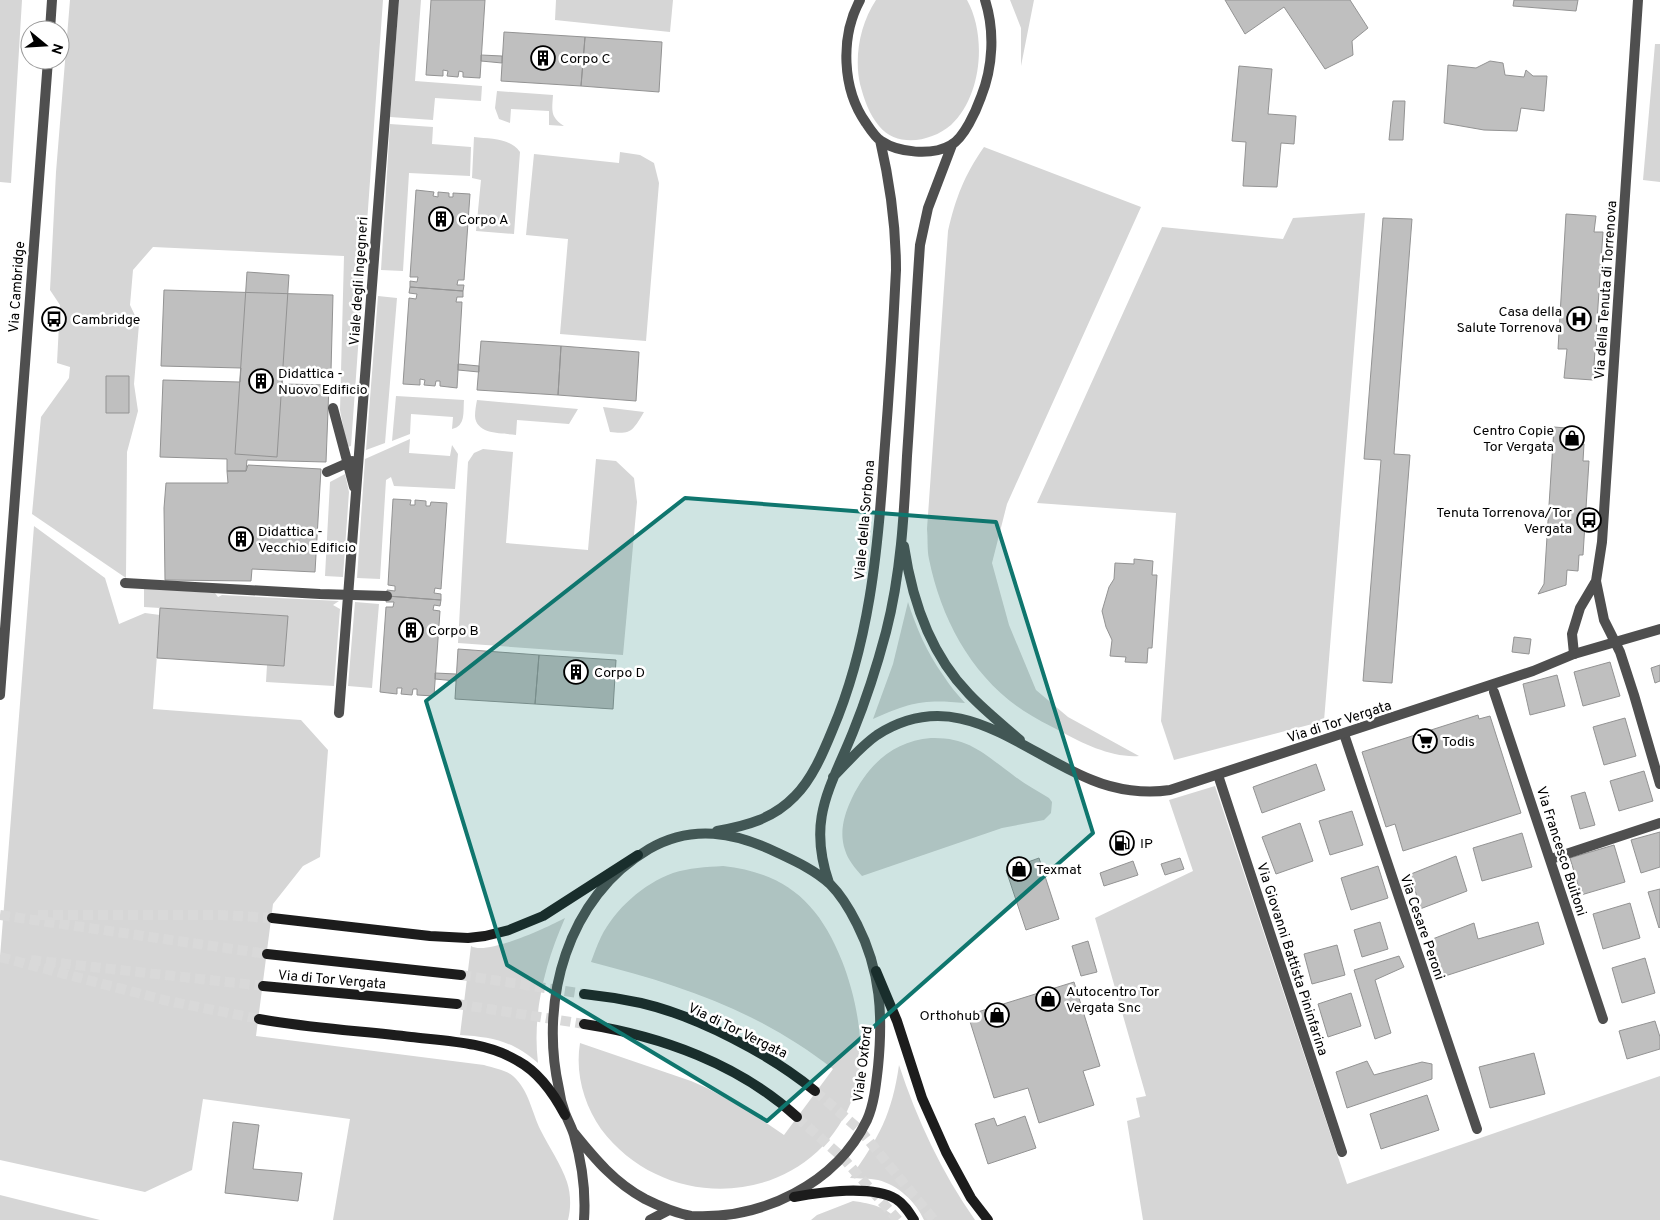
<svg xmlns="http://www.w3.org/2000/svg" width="1660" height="1220" font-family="Overpass,sans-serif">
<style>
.green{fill:#d6d6d6}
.building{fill:#bfbfbf;stroke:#939393}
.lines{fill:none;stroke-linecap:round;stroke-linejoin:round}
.secondary-tunnel{stroke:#d9d9d9;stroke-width:10;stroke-dasharray:10 5;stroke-linecap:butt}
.pedestrian{stroke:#4f4f4f;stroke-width:10}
.minor{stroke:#4f4f4f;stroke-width:10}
.tertiary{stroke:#4f4f4f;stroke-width:10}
.secondary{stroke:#1c1c1c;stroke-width:10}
.marked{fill:#0f766e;fill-opacity:0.2;stroke:#0f766e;stroke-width:4;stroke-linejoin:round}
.labels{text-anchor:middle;stroke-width:5;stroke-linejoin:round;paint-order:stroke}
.poi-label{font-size:14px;fill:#000;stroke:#fff;text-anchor:start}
.street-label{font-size:14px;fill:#000;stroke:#fff}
</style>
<rect width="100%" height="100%" fill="#fff"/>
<path class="green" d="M0 0H22L11 183 0 182Z
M70 0H383L351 446 347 447 340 410 344 256 153 247 133 270 130 305 139 324 134 384 138 411 127 452 126 578 32 514 41 417 69 378 70 367 57 363 60 305 50 290 56 172Z
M399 0H421L415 81 482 86 481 101 435 98 433 120 390 117Z
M556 0H673L670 32 555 20Z
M876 0H967C987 36 982 96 951 125 931 142 897 148 879 126 869 114 864 99 860 84 854 57 860 24 876 0Z
M1010 0H1034L1021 66V28Z
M1655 44H1660V182L1643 180Z
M497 91 553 95C552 111 550 117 564 126L549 125V111L511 109 510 123 499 119 495 108Z
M390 124 433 127 432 144 471 147 470 176 409 173 403 271 381 270Z
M474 137C491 139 510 138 520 152L514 234 476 231 481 180 472 178Z
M984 147 1141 207 1007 504 992 563 1009 625 1036 690 1068 717 1139 756C1113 758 1083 744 1060 731 1048 725 1035 718 1024 711 972 677 941 619 929 559 927 550 928 539 927 529L948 231C956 197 964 176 984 147Z
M620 152 640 155 654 163 659 183 646 341 560 334 568 239 526 235 534 154 619 163Z
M1365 213 1324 721 1174 760 1161 721 1176 513 1037 503 1162 227 1283 239 1293 218Z
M378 296 397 298 385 443 366 450Z
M396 396 464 400C463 412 466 426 452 429L453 417 411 414 410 434 392 441Z
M477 400 578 409 569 424 517 420 516 435C503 433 476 435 475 416 475 411 476 405 477 400Z
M603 407 644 412C633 430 632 435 610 432Z
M410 439 409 453 450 456 452 445 458 454 455 489 394 486 391 477 386 480 380 579 357 578 365 459Z
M483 449 513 452 506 543 588 550 596 459 616 461 634 478 637 502 623 655 458 643 468 462 474 453Z
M345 474 349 492 343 577 325 576 330 482Z
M34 526 105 578 119 624 145 613 160 615 153 709 301 720 328 750 320 857 303 866 273 904 256 1036 484 1065C493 1068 506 1070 513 1076 529 1090 532 1113 541 1131 549 1147 561 1164 567 1182 571 1194 571 1208 568 1220H333L350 1119 203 1099 192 1170 145 1192 0 1160V957Z
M144 588 215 593 218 597 222 595 339 601 333 605 340 609 334 686 266 682 267 665 284 666 287 616 144 607Z
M355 602 379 604 372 688 348 686Z
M908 602C916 627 927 653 943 675 949 685 957 694 965 703 925 699 910 702 873 719L893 664Z
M931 738C969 737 984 754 1013 775 1024 784 1036 790 1049 798L1052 802 1051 813 1044 820 1002 828 862 876C855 868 848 860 845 850 839 832 844 815 852 798 868 765 893 741 931 738Z
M1215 786 1347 1184 1660 1076V1220H1143L1127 1121 1140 1117 1136 1098 1146 1096 1095 918 1193 871 1169 800Z
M723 866C786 873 819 903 842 961 857 999 868 1055 854 1094 816 1206 669 1220 601 1129 584 1104 575 1074 580 1043L691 1081 707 1088 749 1111 784 1135 833 1069C759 1011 681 985 591 962 594 954 597 945 601 937 615 909 643 884 673 873 689 868 706 867 723 866Z
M565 918C545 963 532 1014 538 1063 513 1041 492 1037 460 1035L471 946C487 956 548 927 565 918Z
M899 1065C917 1120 942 1173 975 1220H924C916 1202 898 1185 878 1180 869 1178 859 1179 850 1178 879 1138 892 1114 899 1065Z
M0 1195 100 1220H0Z
M853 1201C873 1204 884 1206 898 1220H811L817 1215Z"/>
<path class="building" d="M431 0H485L480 78 463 77V72L459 71 458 77 447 76 448 71 443 70V76L426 75Z
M1225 0H1350L1368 28 1352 41 1353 55 1325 69 1284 7 1245 34Z
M1514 0H1578L1576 11 1513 6Z
M504 32 585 37 581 86 501 81Z
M585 37 662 42 659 92 581 86Z
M481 55 502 56V63L481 61Z
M1490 61 1503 63 1505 75 1524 77 1526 70 1533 76H1547L1544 111 1521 108 1517 131 1484 130 1444 123 1448 65 1476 68Z
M1239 66 1272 69 1268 114 1296 116 1294 144 1281 143 1277 187 1243 186 1246 142 1232 141Z
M1393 101H1405L1403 140H1389Z
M416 190 434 192 433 196 438 197V192L449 193V197H453V193L470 194 464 280H458L457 285H464L463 291 410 287V281L417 282 418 277H410Z
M1566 214 1596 216 1594 232H1603L1593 380 1564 378 1567 349H1558Z
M1383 218 1412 219 1394 454 1410 455 1392 683 1363 681 1381 460 1364 459Z
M247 272 289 275 277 457 235 454Z
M410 287 463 291V297H457L456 302H462L457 388 440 386V381H436L435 386 424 385 425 380 420 379V385L403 384 409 298 416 299 417 294 409 293Z
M164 290 333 295 331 371 283 369 282 384 329 385 326 462 247 460 246 471H227V459L160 457 163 380 240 382 241 368 161 366Z
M481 341 561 346 558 395 477 390Z
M561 346 639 352 636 401 558 395Z
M458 364 479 366V372L458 370Z
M106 376H129V413H106Z
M1554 427 1579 429 1578 444H1584L1583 461H1589L1583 555H1579L1578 571 1567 570 1566 585 1538 594 1544 584Z
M248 465 321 469 315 572 252 569 251 581 165 580 164 508 166 483H228L227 471H246Z
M393 499 411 500 410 505H415V500L426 501V506H430L431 502 447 503 441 589 435 588 434 593 441 594V600L387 596V590L395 591V586L388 585Z
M1134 559 1153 561 1152 575H1157L1152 648H1148L1147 663 1125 662 1126 657 1110 656 1112 640 1106 627 1102 611 1109 587 1114 579 1115 563 1134 564Z
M387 596 441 600 440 606 434 605 433 610 440 611 434 696 417 695V689H413L412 695 401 694 402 688H397V694L380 692 386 607H393L394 602H386Z
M160 608 288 616 284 666 157 658Z
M1514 637 1531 639 1529 654 1512 652Z
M458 649 539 655 535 704 455 699Z
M539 655 616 660 613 709 535 704Z
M1610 662 1620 696 1583 706 1574 672Z
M1660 665V681L1655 683 1651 668Z
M435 673 456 674V681L435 679Z
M1557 675 1565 706 1530 715 1523 684Z
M1478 715 1479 719 1490 716 1521 813 1403 851 1395 824 1386 827 1362 752Z
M1625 718 1636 756 1604 765 1593 727Z
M1316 764 1325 790 1262 813 1253 787Z
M1644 771 1653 801 1619 811 1610 781Z
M1585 792 1595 825 1580 829 1571 796Z
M1352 811 1363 845 1330 855 1319 821Z
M1300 823 1313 861 1276 874 1262 837Z
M1660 832V867L1641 873 1631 840Z
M1130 833 1134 848 1115 853 1111 839Z
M1522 833 1532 867 1482 881 1473 848Z
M1614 845 1625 882 1581 895 1570 858Z
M1456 856 1467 891 1420 909 1411 874Z
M1039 858 1059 919 1026 930 1006 870Z
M1180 858 1184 869 1165 875 1161 864Z
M1133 861 1138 875 1104 886 1100 873Z
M1378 866 1388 898 1351 910 1341 878Z
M1660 889V927L1659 928 1648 892Z
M1630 903 1640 938 1603 949 1593 914Z
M1380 922 1388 949 1362 957 1354 930Z
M1538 922 1544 944 1442 977 1430 940 1474 923 1478 939Z
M1088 941 1097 972 1081 976 1072 946Z
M1337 945 1345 975 1312 984 1304 954Z
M1399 956 1404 967 1375 980 1391 1033 1375 1039 1354 970Z
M1645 958 1655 993 1622 1003 1612 968Z
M1074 982 1100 1066 1083 1071 1094 1105 1039 1123 1028 1088 994 1098 968 1015Z
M1351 993 1361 1026 1328 1037 1318 1004Z
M1655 1021 1660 1037V1049L1627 1059 1619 1031Z
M1534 1053 1545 1094 1490 1108 1479 1067Z
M1367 1061 1374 1075 1422 1062 1432 1064V1079L1347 1108 1336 1072Z
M1427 1095 1439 1130 1381 1149 1370 1114Z
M1025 1116 1036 1148 988 1164 975 1124 994 1118 997 1126Z
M233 1122 259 1125 253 1169 302 1173 298 1201 225 1193Z"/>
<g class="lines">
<path class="secondary-tunnel" d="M0 915 267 954
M38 915H220L272 918
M0 957 168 1001 259 1019
M31 960 263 986
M461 975 584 994
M457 1004 584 1024
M815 1091 860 1130 934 1220
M797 1117 843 1158 898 1220"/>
<path class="pedestrian" d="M333 408 354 487
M327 472 352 461
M125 583 320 594 387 596
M339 713 394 0"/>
<path class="minor" d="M50 30 52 0
M1596 581 1604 620 1620 652 1634 695 1660 784
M1574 654 1572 634 1580 608 1596 581 1602 542 1638 0
M1494 692 1603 1019
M0 695 48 60
M1344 734 1477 1129
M1218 775 1342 1152
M1551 859 1660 823"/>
<path class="tertiary" d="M860 0C840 37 842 89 866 123 870 129 875 137 881 141 899 153 932 156 951 145 964 138 976 111 981 97 993 67 995 31 985 0
M904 546C912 600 931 655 969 694 985 711 1003 725 1020 740
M833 777C847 763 861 746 877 735 958 683 1019 751 1092 780 1116 790 1145 794 1170 790L1533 671 1574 654 1660 629
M717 831C746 826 773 819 795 796 812 779 823 753 832 731 869 645 878 551 884 458 889 395 893 333 896 270 896 226 890 183 880 140
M829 883C807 819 830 789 853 732 866 700 877 666 886 632 901 574 904 515 907 456 912 385 915 315 920 245L928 208 952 145
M574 1133C595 1159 615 1183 645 1199 659 1206 675 1213 691 1216 762 1220 836 1184 867 1120 874 1104 876 1085 878 1067 883 1016 881 971 857 924 850 910 841 895 830 884 815 870 795 861 778 853 735 832 692 824 649 849 567 897 539 1001 559 1089 560 1097 562 1105 565 1113 568 1121 572 1128 574 1135 582 1163 586 1192 584 1220
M650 1220 669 1210"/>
<path class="secondary" d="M272 918 430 936 468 938 485 936 509 930 543 916 638 855
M267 954 461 975
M876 971 897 1021 922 1098 946 1152 971 1198 988 1220
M263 986 457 1004
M584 994C603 996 622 999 641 1003 697 1016 770 1054 815 1091
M259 1019C309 1028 361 1031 411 1037 447 1041 487 1042 518 1061 540 1073 554 1094 565 1115
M584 1024C661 1036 739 1064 797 1117
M794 1197C821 1192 872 1185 896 1199 904 1204 909 1212 914 1220"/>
</g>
<path class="marked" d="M685 498 996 522 1093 833 767 1121 507 965 426 701Z"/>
<defs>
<g id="building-ring" transform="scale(1.25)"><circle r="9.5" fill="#fff" stroke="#000" stroke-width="1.5"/><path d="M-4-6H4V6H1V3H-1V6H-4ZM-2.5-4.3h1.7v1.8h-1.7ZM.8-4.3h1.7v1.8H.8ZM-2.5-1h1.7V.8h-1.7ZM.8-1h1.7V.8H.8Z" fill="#000"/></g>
<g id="bus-ring" transform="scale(1.25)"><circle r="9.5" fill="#fff" stroke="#000" stroke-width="1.5"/><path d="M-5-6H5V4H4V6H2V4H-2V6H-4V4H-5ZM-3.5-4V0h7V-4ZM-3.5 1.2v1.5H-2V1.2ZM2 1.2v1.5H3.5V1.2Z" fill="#000"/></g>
<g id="hospital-ring" transform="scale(1.25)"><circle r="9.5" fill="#fff" stroke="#000" stroke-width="1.5"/><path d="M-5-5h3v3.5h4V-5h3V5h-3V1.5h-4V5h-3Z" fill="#000"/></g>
<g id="shop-ring" transform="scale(1.25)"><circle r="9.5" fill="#fff" stroke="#000" stroke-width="1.5"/><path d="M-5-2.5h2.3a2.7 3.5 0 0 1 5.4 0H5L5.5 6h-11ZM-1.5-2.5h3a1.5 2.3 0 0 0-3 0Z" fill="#000"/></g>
<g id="supermarket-ring" transform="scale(1.25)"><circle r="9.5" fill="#fff" stroke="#000" stroke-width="1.5"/><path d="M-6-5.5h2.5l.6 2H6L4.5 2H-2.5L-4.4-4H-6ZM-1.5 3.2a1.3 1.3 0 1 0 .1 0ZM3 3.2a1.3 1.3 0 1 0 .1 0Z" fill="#000"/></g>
<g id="fuel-ring" transform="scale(1.25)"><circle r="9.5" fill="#fff" stroke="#000" stroke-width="1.5"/><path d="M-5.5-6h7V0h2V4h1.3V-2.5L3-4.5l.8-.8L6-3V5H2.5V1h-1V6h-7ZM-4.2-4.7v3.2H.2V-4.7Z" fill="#000"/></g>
</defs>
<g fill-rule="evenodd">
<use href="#building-ring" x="543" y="58"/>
<use href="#building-ring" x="441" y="219"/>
<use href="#bus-ring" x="54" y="319"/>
<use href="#hospital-ring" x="1579" y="319"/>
<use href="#building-ring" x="261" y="381"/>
<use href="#shop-ring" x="1572" y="438"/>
<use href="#bus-ring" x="1589" y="520"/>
<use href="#building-ring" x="241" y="539"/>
<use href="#building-ring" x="411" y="630"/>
<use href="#building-ring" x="576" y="672"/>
<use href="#supermarket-ring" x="1425" y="741"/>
<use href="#fuel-ring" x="1122" y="843"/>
<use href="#shop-ring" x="1019" y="869"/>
<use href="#shop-ring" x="1048" y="999"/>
<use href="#shop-ring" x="997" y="1015"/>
</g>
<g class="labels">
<g class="poi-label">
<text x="560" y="63">Corpo C</text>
<text x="458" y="224">Corpo A</text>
<text x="1562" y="316" text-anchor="end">Casa della<tspan x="1562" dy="16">Salute Torrenova</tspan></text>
<text x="72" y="324">Cambridge</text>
<text x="278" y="378">Didattica -<tspan x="278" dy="16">Nuovo Edificio</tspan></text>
<text x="1554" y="435" text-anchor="end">Centro Copie<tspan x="1554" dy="16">Tor Vergata</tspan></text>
<text x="1572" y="517" text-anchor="end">Tenuta Torrenova/Tor<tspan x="1572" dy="16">Vergata</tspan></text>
<text x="258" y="536">Didattica -<tspan x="258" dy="16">Vecchio Edificio</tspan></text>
<text x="428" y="635">Corpo B</text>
<text x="594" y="677">Corpo D</text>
<text x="1442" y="746">Todis</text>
<text x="1140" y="848">IP</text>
<text x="1036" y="874">Texmat</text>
<text x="1066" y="996">Autocentro Tor<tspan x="1066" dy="16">Vergata Snc</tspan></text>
<text x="980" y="1020" text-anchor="end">Orthohub</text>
</g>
<g class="street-label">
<text transform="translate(358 281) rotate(-86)" y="5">Viale degli Ingegneri</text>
<text transform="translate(16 287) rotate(-86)" y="5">Via Cambridge</text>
<text transform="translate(1605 290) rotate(-86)" y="5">Via della Tenuta di Torrenova</text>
<text transform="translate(864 520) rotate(-85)" y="5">Viale della Sorbona</text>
<text transform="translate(1339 721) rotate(-18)" y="5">Via di Tor Vergata</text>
<text transform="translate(1562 851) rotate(72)" y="5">Via Francesco Buitoni</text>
<text transform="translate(1423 927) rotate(71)" y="5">Via Cesare Peroni</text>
<text transform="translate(1293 959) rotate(72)" y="5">Via Giovanni Battista Pininfarina</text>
<text transform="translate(332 979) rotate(5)" y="5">Via di Tor Vergata</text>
<text transform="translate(738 1030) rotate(26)" y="5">Via di Tor Vergata</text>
<text transform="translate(862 1064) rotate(-83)" y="5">Viale Oxford</text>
</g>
</g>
<g transform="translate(45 45) rotate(108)"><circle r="24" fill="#ffffff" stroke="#999999"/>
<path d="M0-4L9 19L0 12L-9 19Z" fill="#000000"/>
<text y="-8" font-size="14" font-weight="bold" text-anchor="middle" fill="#000000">N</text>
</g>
</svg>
